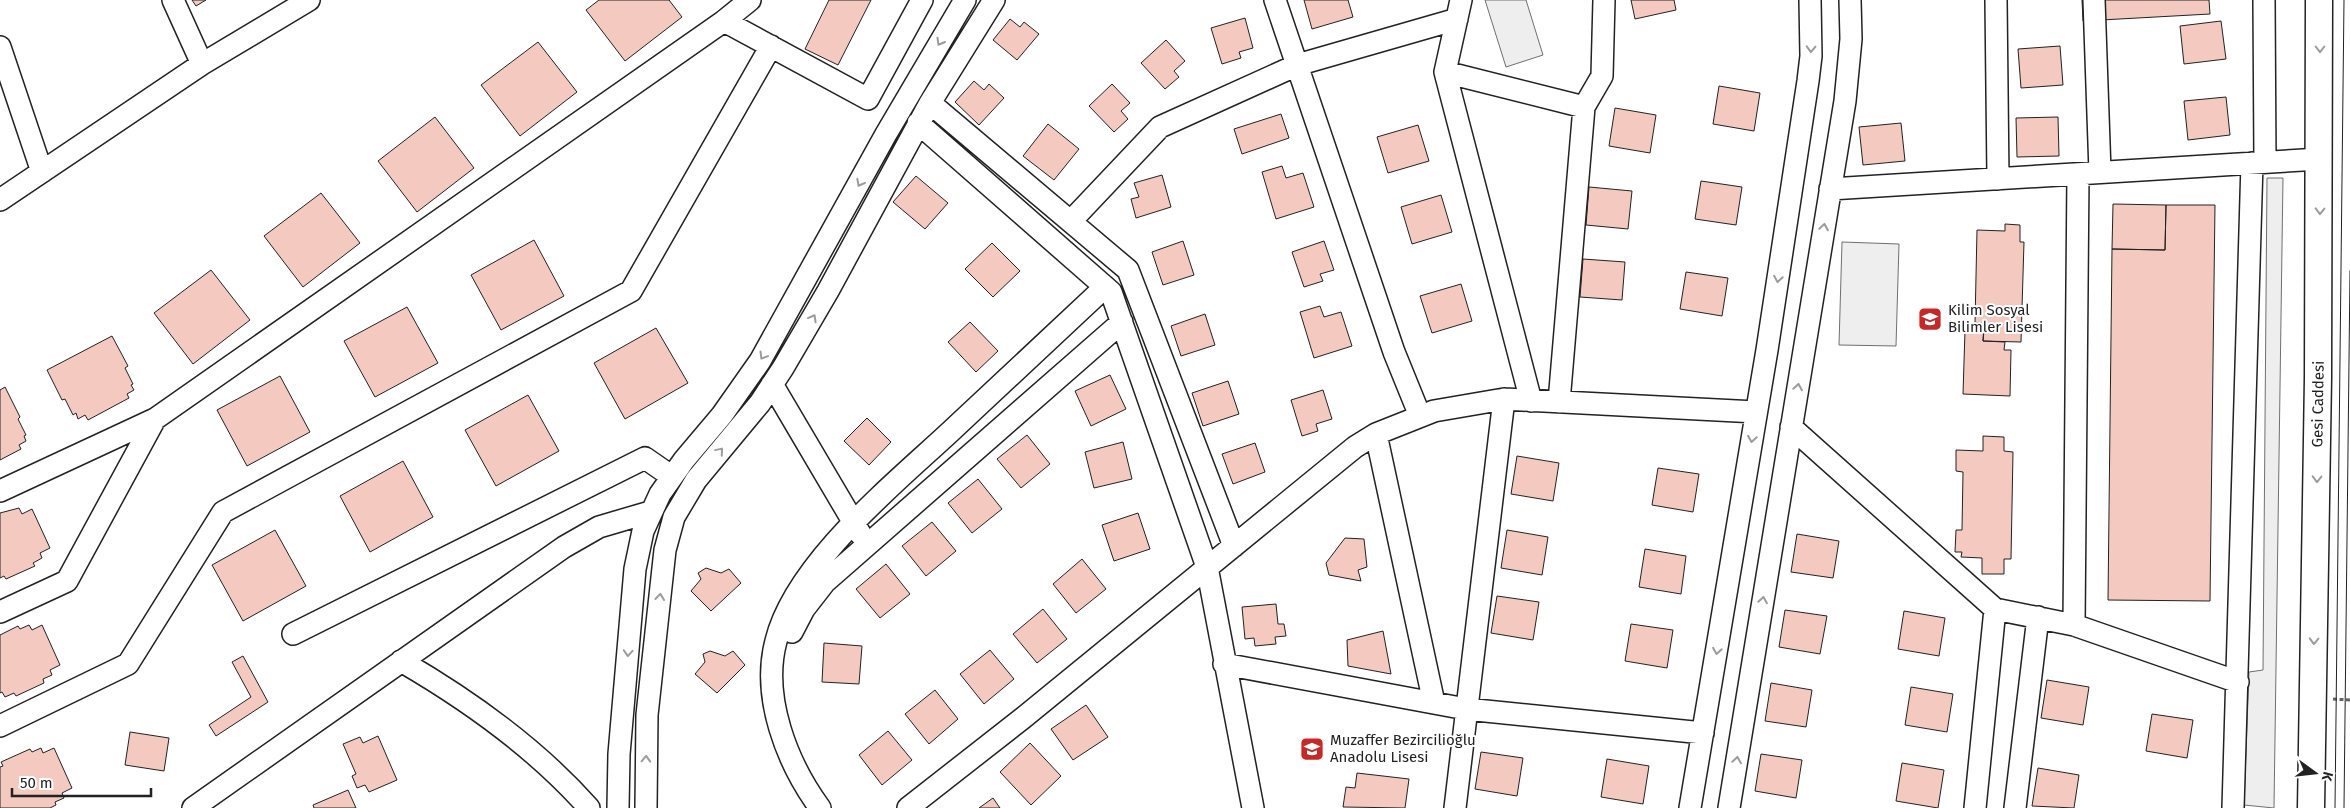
<svg xmlns="http://www.w3.org/2000/svg" width="2350" height="808" font-family="'Fira Sans',sans-serif">
<style>
.green{fill:#eee;stroke:#6f6f6f}
.building{fill:#f3c9c0;stroke:#222}
.lines{fill:none;stroke-linecap:round;stroke-linejoin:round}
.minor-casing{stroke:#222;stroke-width:24}
.major-casing{stroke:#222;stroke-width:29}
.path{stroke:#646464;stroke-width:3;stroke-dasharray:4 2.5;stroke-linecap:butt}
.minor{stroke:#fff;stroke-width:21}
.major{stroke:#fff;stroke-width:26}
.tram{stroke:#222;stroke-width:1}
.oneway{stroke:#9c9c9c}
.labels{text-anchor:middle;stroke-width:4;stroke-linejoin:round;paint-order:stroke}
.poi-label{font-size:15px;fill:#222;stroke:#fff;text-anchor:start}
.street-label{font-size:15px;fill:#222;stroke:#fff}
</style>
<rect width="100%" height="100%" fill="#fff"/>
<path class="green" d="M1485 0H1526L1543 55 1506 67Z
M2267 178H2283L2274 808 2244 805 2249 672 2263 670Z
M1842 242 1899 244 1896 346 1839 345Z"/>
<path class="building" d="M192 0H206L196 6Z
M599 0H669L682 17 625 61 586 10Z
M829 0H871L838 65 805 49Z
M1304 0H1348L1353 17 1312 29Z
M1631 0H1674L1676 10 1635 19Z
M2082 0H2209L2210 14 2083 21Z
M1245 18 1253 48 1239 52 1241 58 1222 64 1211 28Z
M1010 19 1020 27 1024 22 1039 34 1017 60 993 40Z
M2221 21 2226 59 2184 64 2180 26Z
M1166 40 1185 61 1174 71 1179 77 1165 89 1141 63Z
M538 42 577 92 520 136 481 85Z
M2060 46 2063 85 2021 88 2018 49Z
M974 81 984 90 989 84 1004 98 979 125 955 102Z
M1112 84 1130 103 1121 111 1128 119 1114 132 1089 106Z
M1719 86 1760 93 1754 131 1713 124Z
M2226 97 2230 135 2188 140 2184 101Z
M1615 108 1656 115 1650 153 1609 146Z
M1281 114 1289 138 1242 154 1234 129Z
M435 117 474 168 417 212 378 161Z
M2058 117 2059 156 2017 157 2016 118Z
M1901 123 1905 161 1863 165 1859 127Z
M1048 124 1079 149 1054 180 1023 156Z
M1418 125 1429 161 1388 173 1377 137Z
M1282 166 1286 178 1303 173 1314 207 1276 219 1262 172Z
M1162 175 1171 207 1136 218 1131 199 1139 197 1134 183Z
M916 176 948 203 925 229 893 202Z
M1701 181 1742 187 1736 225 1695 219Z
M1589 187 1632 191 1628 229 1586 225Z
M321 193 360 243 303 287 264 236Z
M1441 195 1452 232 1412 244 1401 207Z
M2113 204 2166 205 2165 250 2112 249Z
M2166 205H2215L2210 601 2108 600 2112 249 2165 250Z
M2005 224 2020 225V242H2024L2021 342 1983 341 1984 323H1975L1977 230 2005 231Z
M534 240 564 296 501 330 471 275Z
M1183 241 1194 275 1163 285 1152 252Z
M1324 241 1334 270 1320 274 1323 281 1304 287 1292 252Z
M992 243 1020 271 993 297 965 269Z
M1583 259 1625 262 1622 300 1580 297Z
M211 270 250 320 193 364 154 313Z
M1686 272 1728 278 1722 316 1680 309Z
M1461 284 1472 321 1432 333 1420 296Z
M1320 306 1324 317 1341 312 1352 346 1314 358 1300 312Z
M407 307 438 363 375 397 344 341Z
M1205 314 1215 345 1181 356 1171 326Z
M970 322 998 351 976 372 948 342Z
M656 328 688 383 625 419 594 363Z
M1965 330 1984 331 1983 341 2005 342 2004 350H2011L2010 396 1963 394Z
M112 336 128 366 125 368 133 384 131 385 134 390 127 394 129 398 88 420 85 415 78 419 76 413 73 415 65 399 62 400 47 370Z
M1110 375 1126 409 1091 426 1075 391Z
M280 376 310 432 247 466 217 410Z
M1228 381 1239 414 1203 426 1192 393Z
M5 387 20 417 18 419 26 435 24 436 26 441 19 445 21 449 0 460V390Z
M1323 390 1332 419 1316 424 1318 431 1302 436 1291 400Z
M528 395 559 451 496 486 465 430Z
M867 418 891 442 869 465 844 441Z
M1027 435 1050 464 1021 488 997 459Z
M1983 436 2004 437V451L2013 452 2011 559H2004V574H1982V558L1961 557 1962 552H1955L1956 530H1962L1963 472 1956 471V450L1983 451Z
M1123 442 1132 479 1094 488 1085 452Z
M1255 443 1265 472 1233 484 1222 454Z
M1517 456 1559 463 1553 501 1511 494Z
M403 461 433 517 370 552 340 496Z
M1658 468 1699 474 1693 512 1652 505Z
M978 479 1002 509 972 533 948 503Z
M19 508 22 514 32 509 50 548 40 553 42 558 33 563 35 566 6 579 4 576 0 578V513Z
M1138 513 1150 549 1114 561 1102 525Z
M932 522 956 551 926 576 902 546Z
M275 530 306 586 243 621 212 565Z
M1507 530 1548 537 1542 575 1501 568Z
M1797 534 1839 541 1833 578 1791 572Z
M1345 538 1364 539 1367 567 1358 570 1361 581 1329 575 1326 563Z
M1645 549 1686 556 1681 594 1639 587Z
M1082 559 1106 589 1076 613 1053 584Z
M886 564 910 594 880 618 856 589Z
M706 568 721 573 729 569 741 583 711 611 691 591 701 579 698 573Z
M1497 596 1539 602 1533 640 1491 633Z
M1276 604 1278 624H1284L1286 636 1275 637 1276 644 1255 646 1254 638 1245 639 1242 607Z
M1043 609 1067 639 1037 663 1013 634Z
M1785 610 1827 616 1820 654 1779 647Z
M1904 611 1945 618 1939 656 1898 649Z
M1631 624 1673 630 1667 668 1625 661Z
M29 625 32 630 42 625 60 665 50 670 52 675 43 679 44 683 16 696 14 693 5 697 2 692 0 693V635L18 626 20 629Z
M1383 631 1391 674 1348 666 1347 640Z
M824 643 862 646 859 684 822 682Z
M990 650 1014 679 984 704 960 674Z
M710 651 725 656 733 651 745 665 717 693 695 674 705 662 703 654Z
M243 656 268 702 216 736 209 725 251 697 232 662Z
M2047 680 2089 687 2083 725 2041 718Z
M1771 683 1812 690 1806 727 1765 721Z
M1911 687 1953 694 1947 732 1905 725Z
M935 690 958 719 929 744 905 714Z
M1086 705 1108 737 1073 760 1051 729Z
M2152 714 2193 720 2187 758 2146 751Z
M888 731 912 760 882 785 859 755Z
M130 732 169 738 164 771 125 765Z
M378 736 397 780 369 792 365 785 357 788 352 776 356 774 343 744 360 737 363 743Z
M1030 743 1061 776 1031 805 1000 772Z
M41 748 43 753 54 748 72 788 62 793 64 798 55 802 56 805 50 808H0V767L3 766 1 762 30 749 32 752Z
M1481 752 1523 758 1517 796 1475 789Z
M1761 754 1802 760 1796 798 1755 791Z
M1607 759 1649 766 1643 804 1601 797Z
M1902 763 1944 770 1938 808 1896 801Z
M2038 768 2079 775 2074 808 2032 806Z
M1357 773 1409 779 1405 808 1343 807 1346 787 1355 788Z
M348 790 356 808H314L313 805Z
M993 798 1000 808H979Z"/>
<g class="lines">
<g class="minor-casing">
<path id="minor" d="M173 0 202 64
M1275 0 1394 352 1420 416
M1461 0 1445 72 1531 401
M1996 0 1998 179
M2094 0 2100 172
M2264 0 2265 162
M724 21 868 99 922 0
M0 47 42 172
M1445 72 1584 107 1602 76 1604 0
M930 103 1128 270 1234 546
M918 123 1111 292 1207 567 1253 808
M1830 189 2320 159
M0 200 202 64 309 0
M1071 221 1160 127 1297 65 1457 19
M772 384 861 535
M1559 402 1584 107
M1791 427 1995 609 2074 625 2238 682
M1376 434 1434 703
M0 491 155 419
M0 612 67 581 155 419 724 21 750 0
M2074 625 2078 174
M792 632 804 609 825 582 1122 322
M293 634 645 458 671 476
M401 661C470 701 536 748 589 808
M1224 664 1466 709 1703 733
M0 726 128 664 223 512 631 291 771 46
M193 808 564 547 599 527 650 512
M618 808 619 754 635 569 643 531 660 494 684 460 722 415 760 361 886 134 965 0
M646 808 647 715 665 550 674 517 696 480 760 403 783 368 828 291 930 103 994 0
M820 808C787 763 761 697 776 641 795 564 893 485 950 432 1002 383 1054 335 1105 287
M908 808 1023 718 1355 447 1376 434 1434 411 1504 399 1756 412
M1455 808 1504 399
M1690 808 1767 350 1808 81 1811 56 1810 0
M1729 808 1845 101 1851 39 1850 0
M1975 808 1995 609
M2015 808 2038 617
M2233 808 2252 163"/>
</g>
<g class="major-casing">
<path id="major" d="M2311 808 2318 378 2319 0"/>
</g>
<path class="path" d="M2333 699 2350 700"/>
<use href="#minor" class="minor"/>
<use href="#major" class="major"/>
<path class="tram" d="M2335 808 2344 0
M2344 808 2350 271"/>
</g>
<defs><path id="oneway-chevron" d="M-2-3.5L2.5 0L-2 3.5" fill="none" stroke-width="1.6" stroke-linecap="round" stroke-linejoin="round" transform="scale(1.25)"/></defs>
<g class="oneway">
<use href="#oneway-chevron" transform="translate(940 42) rotate(120)"/>
<use href="#oneway-chevron" transform="translate(1811 49) rotate(92)"/>
<use href="#oneway-chevron" transform="translate(2320 49) rotate(90)"/>
<use href="#oneway-chevron" transform="translate(860 183) rotate(118)"/>
<use href="#oneway-chevron" transform="translate(2320 211) rotate(91)"/>
<use href="#oneway-chevron" transform="translate(1824 227) rotate(-81)"/>
<use href="#oneway-chevron" transform="translate(1778 279) rotate(99)"/>
<use href="#oneway-chevron" transform="translate(813 318) rotate(-61)"/>
<use href="#oneway-chevron" transform="translate(763 356) rotate(121)"/>
<use href="#oneway-chevron" transform="translate(1798 387) rotate(-81)"/>
<use href="#oneway-chevron" transform="translate(1752 439) rotate(99)"/>
<use href="#oneway-chevron" transform="translate(720 451) rotate(-50)"/>
<use href="#oneway-chevron" transform="translate(2317 479) rotate(91)"/>
<use href="#oneway-chevron" transform="translate(660 597) rotate(-84)"/>
<use href="#oneway-chevron" transform="translate(1763 600) rotate(-81)"/>
<use href="#oneway-chevron" transform="translate(2314 641) rotate(91)"/>
<use href="#oneway-chevron" transform="translate(1717 651) rotate(99)"/>
<use href="#oneway-chevron" transform="translate(628 653) rotate(94)"/>
<use href="#oneway-chevron" transform="translate(646 759) rotate(-88)"/>
<use href="#oneway-chevron" transform="translate(1737 760) rotate(-81)"/>
</g>
<defs>
<g id="school-square" transform="scale(1.25)"><rect x="-9" y="-9" width="18" height="18" rx="4" fill="#c62828" stroke="#fff"/><path d="M0-5L7-2L0 1L-7-2ZM-4 1L0 2.5L4 1V4Q0 6-4 4Z" fill="#fff"/></g>
</defs>
<g fill-rule="evenodd">
<use href="#school-square" x="1930" y="319"/>
<use href="#school-square" x="1312" y="749"/>
</g>
<g class="labels">
<g class="poi-label">
<text x="1948" y="315">Kilim Sosyal<tspan x="1948" dy="17">Bilimler Lisesi</tspan></text>
<text x="1330" y="745">Muzaffer Bezircilioğlu<tspan x="1330" dy="17">Anadolu Lisesi</tspan></text>
</g>
<g class="street-label">
<text transform="translate(2318 404) rotate(-89)" y="5">Gesi Caddesi</text>
</g>
</g>
<g transform="translate(2315 773) rotate(105)" stroke="#ffffff" stroke-width="4" paint-order="stroke">
<path d="M0-4L9 19L0 12L-9 19Z" fill="#222222"/>
<text y="-8" font-size="14" font-weight="bold" text-anchor="middle" fill="#222222">K</text>
</g>
<path d="M12 788v8h139v-8" fill="none" stroke="#222222" stroke-width="2.5"/>
<text x="20" y="788" font-size="15" fill="#222222" stroke="#ffffff" stroke-width="4" paint-order="stroke">50 m</text>
</svg>
